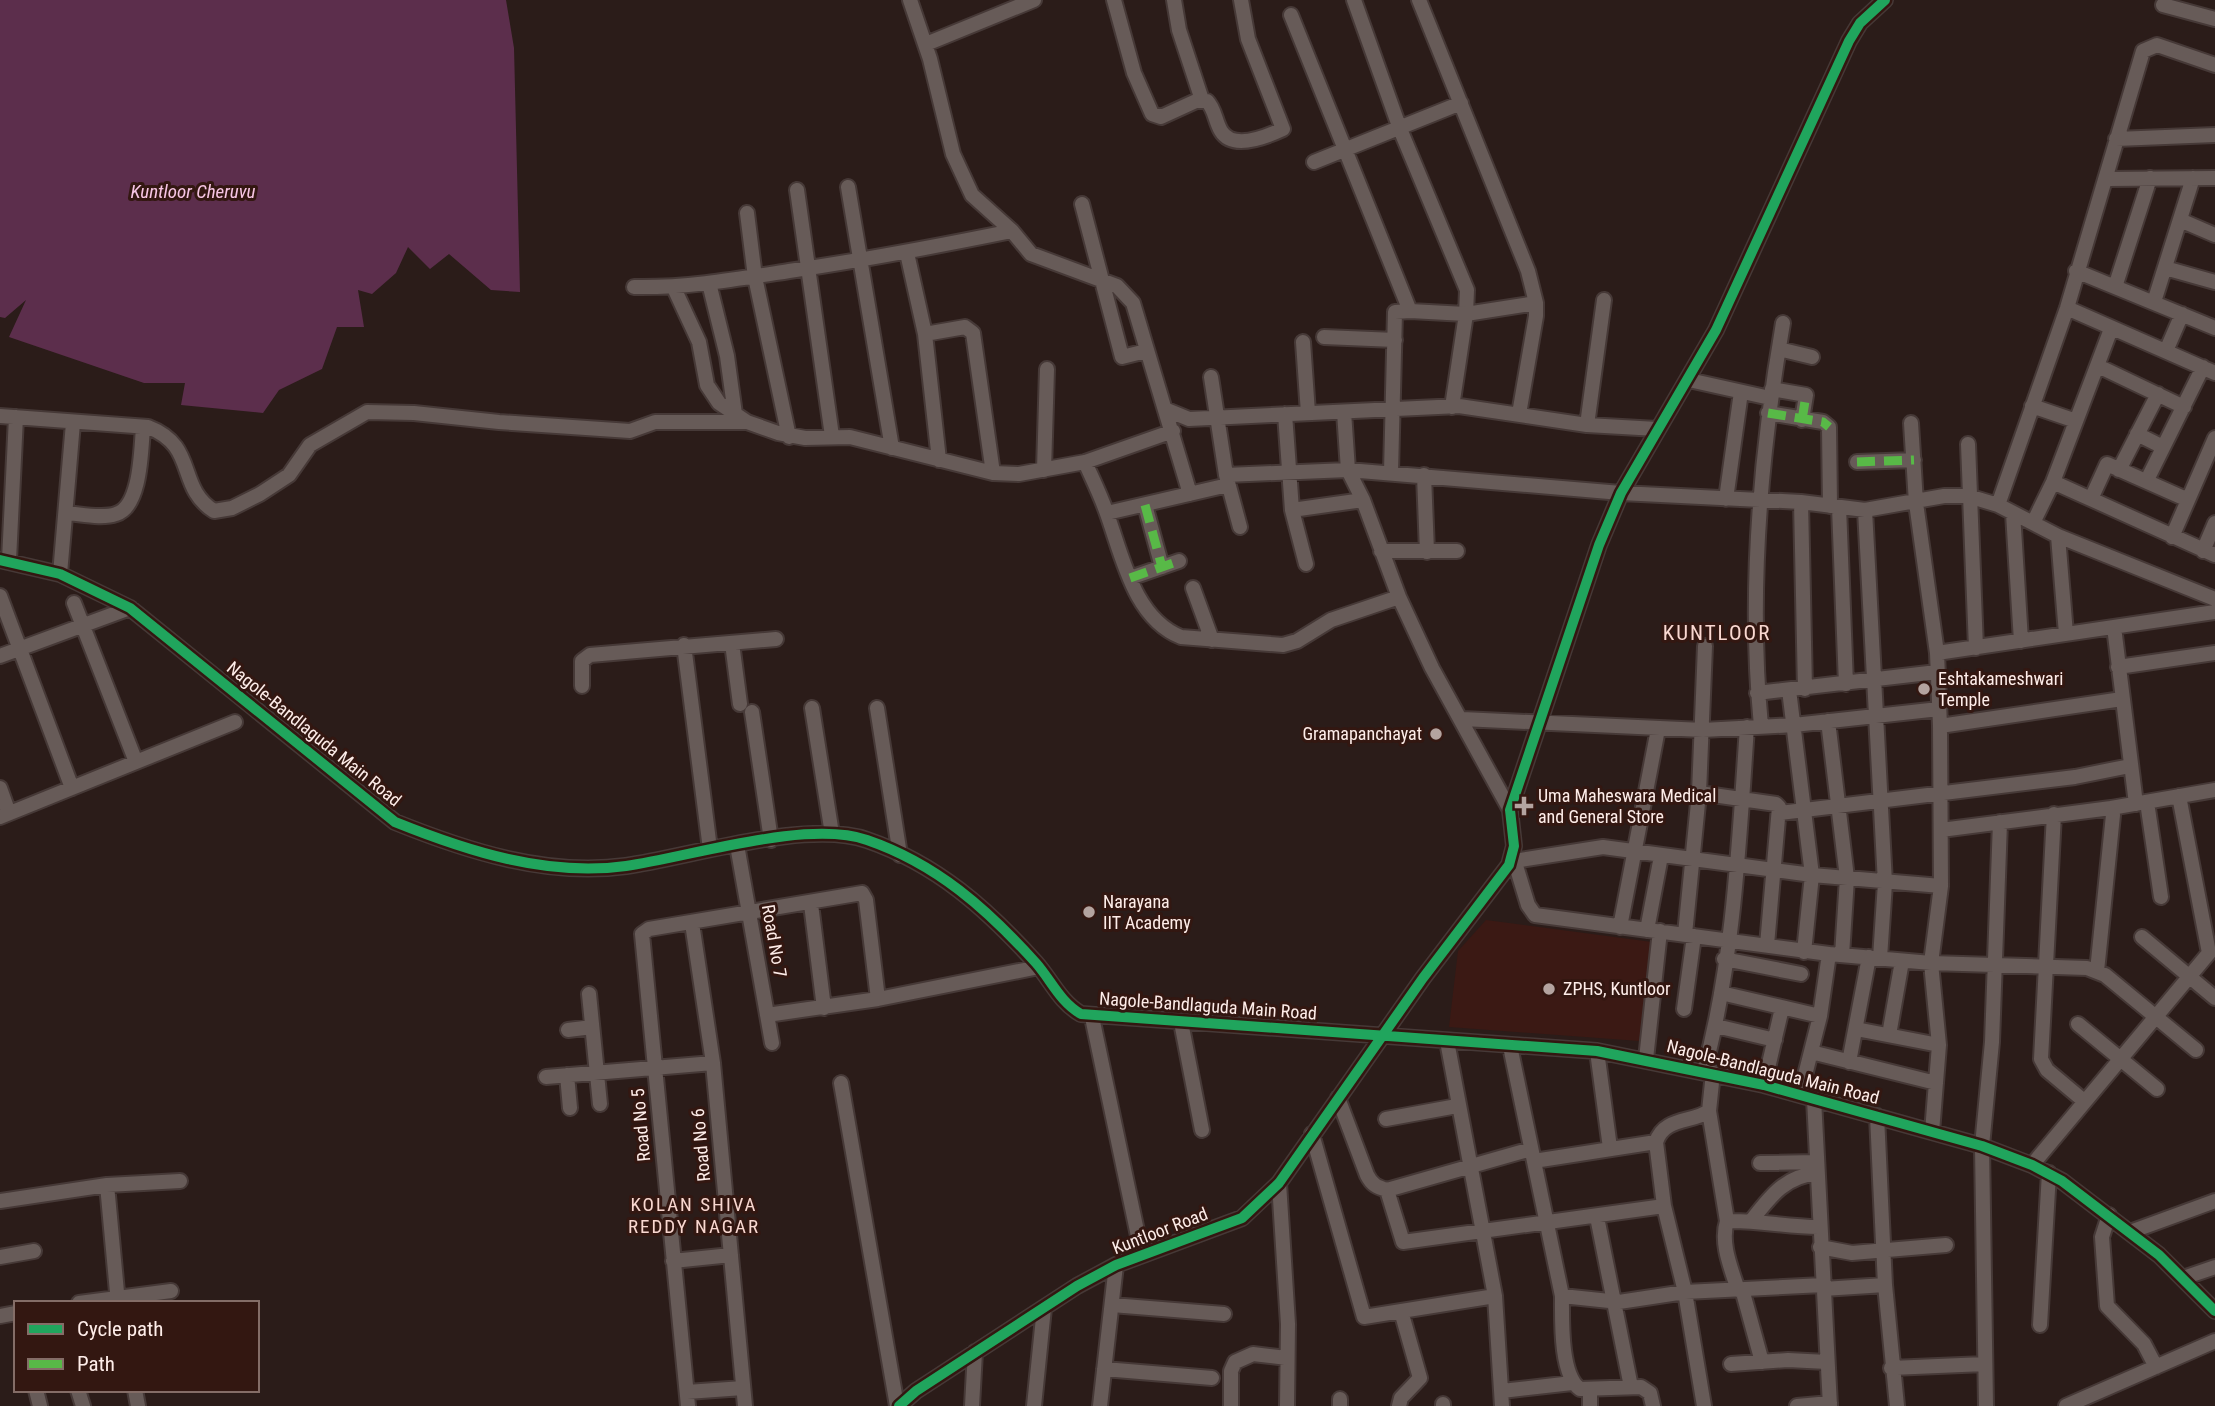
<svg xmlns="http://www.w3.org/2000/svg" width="2215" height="1406" font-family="'Roboto Condensed',sans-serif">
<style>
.built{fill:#3b1914}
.water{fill:#5c2e4c}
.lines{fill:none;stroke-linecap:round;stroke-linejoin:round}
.minor-casing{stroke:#463937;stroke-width:18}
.minor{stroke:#675b58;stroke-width:14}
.quiet{stroke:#58b947;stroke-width:9;stroke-dasharray:18 9;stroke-linecap:butt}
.cycleway-casing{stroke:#331711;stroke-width:15}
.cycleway{stroke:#20a55d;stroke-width:10}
.poi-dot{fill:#b4a4a0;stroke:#331711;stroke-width:2.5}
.labels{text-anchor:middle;stroke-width:6;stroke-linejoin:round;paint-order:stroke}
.poi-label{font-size:18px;fill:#feede9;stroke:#331711;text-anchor:start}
.street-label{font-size:18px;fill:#feede9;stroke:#331711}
.water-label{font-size:19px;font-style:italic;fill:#f7c5e4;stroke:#331711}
.neighbourhood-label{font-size:19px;letter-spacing:2px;fill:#f9d8d1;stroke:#331711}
.quarter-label{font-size:21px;letter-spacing:2px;fill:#f9d8d1;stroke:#331711}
</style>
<rect width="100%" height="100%" fill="#2b1c19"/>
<path class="built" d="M1486 920 1652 942 1639 1041 1449 1027 1458 951Z"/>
<path class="water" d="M0 0H506L514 48 520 292 491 290 449 254 430 269 408 247 396 273 372 294 358 290 364 327H337L322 369 279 390 263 413 181 405 185 383H144L9 337 26 300 5 318 0 317Z"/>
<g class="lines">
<g class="minor-casing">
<path id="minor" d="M910 0 930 59 953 154 972 195 1012 231 1031 254 1117 286 1133 303 1190 494
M1114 0 1134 73 1152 114 1161 117 1196 101H1207C1215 109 1215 121 1221 131 1233 151 1268 136 1283 129L1248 39 1241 0
M1174 0 1179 30 1202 100
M1354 0 1400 129 1467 290 1466 314 1410 311
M1419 0 1528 271 1536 303V316L1519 414
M2163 5 2215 19
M1291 15 1410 311 1395 312 1391 472
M926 44 1034 0
M2116 139 2215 135
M1314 162 1461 103
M2108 179 2215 178
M848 187 892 448
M797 190 832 436
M1082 204 1122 357 1146 351
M747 213 755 277 789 437
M2180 220 2215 235
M907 253 925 334 939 460
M2165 268 2215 282
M2076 271 2215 328
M709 283 727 356 735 414
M634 287C687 288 738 279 789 271 864 260 938 246 1012 231
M2115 287 2150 178
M674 288 699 342 707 385 719 403 747 422 778 433 805 438 850 437 993 473 1019 474 1085 462 1173 431
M2154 302 2193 178
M2067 308 2215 373
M925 334 965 327 973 333 993 473
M1324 337 1395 340
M1303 342 1308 413
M1779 349 1812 357
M2166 351 2182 314
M2098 366 2184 407
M1211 377 1226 475 1240 527
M1689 380 1770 398
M1772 389 1806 395 1802 420
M2032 406 2076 421
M1452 407 1466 314 1536 303
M1167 410 1189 419 1459 406 1587 425 1657 429
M1344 412 1348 470 1363 500 1399 597 1432 668 1510 810
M1768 413 1823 422 1829 427 1830 506
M1285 414 1292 510 1306 564
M0 416 148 427C198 446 176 487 214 511L232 508 260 494 289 475 310 445 367 412 414 413 499 422 630 431 655 422H747
M1911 423 1916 503 1937 653 1940 726 1941 886 1931 963 1939 1045 1932 1132
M1587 425 1604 300
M2137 434 2163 447
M1968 444 1976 648
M1085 462C1092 478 1100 494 1106 511 1122 554 1133 618 1181 637L1283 645 1297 641 1331 620 1399 597
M1857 462 1914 460
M1044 470 1047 369
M2119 470 2158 394
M1226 475 1348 470 1621 493 1801 502 1865 510 1944 496H1968L1998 505 2058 536 2215 599
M1424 475 1427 552
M2147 480 2203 367
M2053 482 2215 555
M1726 499 1741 392
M2091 499 2107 464 2186 499
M1801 502 1805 689
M1145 505 1162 567
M1998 505 2067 308 2143 51 2157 45 2215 65
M1839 507 1846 684
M1292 510 1363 500
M1865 510 1885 883 1880 958
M66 513C81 514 102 519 116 514 141 507 141 449 143 428
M1107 513 1228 485
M2013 513 2021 641
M2034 521 2053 482 2111 329
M2058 536 2066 634
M2172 537 2215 438
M1381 551H1457
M2203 551 2215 523
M0 560 60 574 130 608 395 822C467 851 547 877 626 866 690 857 807 819 867 840 937 864 987 909 1036 963 1051 980 1060 1002 1081 1014L1597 1051 1764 1085 1982 1146 2032 1165 2062 1181 2159 1255 2215 1311
M9 560 16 417
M60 574 73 423
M1130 578 1179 561
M1193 588 1212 640
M0 596 72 788
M74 603 136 762
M2114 627 2136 804
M732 643 740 704
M684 645 710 849
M1937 653 2215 612
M0 656 130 608
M2118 667 2215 653
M582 686V661L590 655 776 639
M1789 690 1812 875 1804 952
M1757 693 1937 672
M812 708 832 834
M877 708 900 855
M752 712 771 840
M1462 719 1703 730 1794 725 1939 709
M1828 721 1847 878 1842 955
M1761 726C1748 591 1760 456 1783 323
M1940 726 2122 699
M0 788 9 813
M1699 793 1776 804 1779 807 1767 945
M2147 802 2161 897
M2111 808 2215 790
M1780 813 2075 777 2130 766
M2054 814 2041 1059 2047 1070 2084 1101
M0 817 235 722
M1941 830 2111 808 2113 815 2097 971
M737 845 772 1043
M1513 856 1528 905 1535 915 1829 954 1931 963 2087 968 2105 975 2196 1050
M1514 861 1603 847 1812 875 1941 886
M811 904 824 1008
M692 923 713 1063 745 1406
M1620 927 1658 729
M1647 930 1661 856
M1685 934 1699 793 1705 646
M2142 937 2215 998
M1724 959 1801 974
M1721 993 1820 1016
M589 994 600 1104
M1684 1009 1694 936
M767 1015 878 999 1039 967
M1092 1017 1142 1255
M1181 1022 1202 1130
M2078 1024 2157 1089
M1716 1026 1775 1040
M1856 1029 1939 1045
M568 1030 592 1027
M1889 1035 1902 961
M1447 1041 1495 1296 1502 1406
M1510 1046 1562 1296C1562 1319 1560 1375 1580 1389L1641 1387 1650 1393 1653 1406
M1597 1051 1610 1148
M1811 1052 1936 1083
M1646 1059 1660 931
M1849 1062 1869 957
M1704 1071C1734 960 1739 842 1747 727
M567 1075 570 1108
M546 1077 713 1063
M841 1083 897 1406
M1764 1085 1782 1008
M1800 1095 1820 1016 1829 954
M1338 1098 1367 1175C1372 1185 1377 1187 1387 1190L1531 1149
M1814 1099 1830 1406
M1709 1111 1727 1221C1758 1220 1787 1227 1818 1227
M1877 1116 1885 1285 1897 1406
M1386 1119 1457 1106
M1312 1134 1364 1317 1495 1296
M1534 1161 1656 1142
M1760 1163 1816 1162
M2032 1165 2209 953 2179 796
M1279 1183 1288 1324 1287 1406
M107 1185 118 1303
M1387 1190 1403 1242 1664 1206
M0 1201 107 1185 180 1181
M2109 1215 2102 1237 2107 1306 2144 1344 2156 1367
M1597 1217 1631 1387
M1752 1220C1769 1198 1786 1175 1816 1174
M1727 1221C1720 1243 1731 1268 1738 1290
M2130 1232 2215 1201
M1820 1247 1852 1253 1946 1245
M0 1257 34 1251
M673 1261 731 1255
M2183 1278 2215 1267
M1742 1289 1762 1362
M1823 1289 1885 1285
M1562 1296 1619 1302 1685 1292 1823 1285
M79 1303 171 1291
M1112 1305 1224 1314
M0 1316 16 1313
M2040 1325 2049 1173
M1731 1364 1788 1360 1827 1362
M1891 1368 1985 1364
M1104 1369 1212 1378
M36 1390 40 1406
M78 1390 83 1406
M135 1390 138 1406
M1502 1391 1572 1383
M687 1392 743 1388
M1340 1399V1406
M1443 1404V1406
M688 1406 642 934 649 929 862 893 866 900 878 999
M899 1406 916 1391 1077 1286 1116 1265 1242 1218 1279 1183 1423 978 1509 865 1514 846 1510 810 1599 545 1621 493 1716 330 1849 41 1860 23 1885 0
M972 1406 975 1352
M1034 1406 1044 1308
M1100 1406 1116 1265
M1231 1406V1371L1235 1362 1253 1354 1287 1358
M1399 1406 1401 1398 1420 1378 1401 1311
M1590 1406V1390
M1704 1406 1685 1292 1664 1206 1656 1142C1664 1117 1692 1123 1709 1111L1713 1073
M1797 1406 1830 1403
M1986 1406 1982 1146 1992 1042 2000 822
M2066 1406 2215 1341"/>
</g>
<use href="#minor" class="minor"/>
<path class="quiet" d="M1768 413 1823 422 1829 427
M1802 420 1806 395
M1857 462 1914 460
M1145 505 1162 567
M1130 578 1179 561"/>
<g class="cycleway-casing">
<path id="cycleway" d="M0 560 60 574 130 608 395 822C467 851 547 877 626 866 690 857 807 819 867 840 937 864 987 909 1036 963 1051 980 1060 1002 1081 1014L1597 1051 1764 1085 1982 1146 2032 1165 2062 1181 2159 1255 2215 1311
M899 1406 916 1391 1077 1286 1116 1265 1242 1218 1279 1183 1423 978 1509 865 1514 846 1510 810 1599 545 1621 493 1716 330 1849 41 1860 23 1885 0"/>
</g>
<use href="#cycleway" class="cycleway"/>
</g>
<g class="poi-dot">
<circle cx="1924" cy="689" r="7"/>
<circle cx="1436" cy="734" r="7"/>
<path d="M1520.5 795.5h7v7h7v7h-7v7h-7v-7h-7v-7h7z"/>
<circle cx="1089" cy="912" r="7"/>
<circle cx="1549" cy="989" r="7"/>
</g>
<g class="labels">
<g class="poi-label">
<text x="1938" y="685">Eshtakameshwari<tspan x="1938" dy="21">Temple</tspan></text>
<text x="1422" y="740" text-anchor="end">Gramapanchayat</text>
<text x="1538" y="802">Uma Maheswara Medical<tspan x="1538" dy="21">and General Store</tspan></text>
<text x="1103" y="908">Narayana<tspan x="1103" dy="21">IIT Academy</tspan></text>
<text x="1563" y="995">ZPHS, Kuntloor</text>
</g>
<g class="street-label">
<text transform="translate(314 734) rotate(39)" y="6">Nagole-Bandlaguda Main Road</text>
<text transform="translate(774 941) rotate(80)" y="6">Road No 7</text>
<text transform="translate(1208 1006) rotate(4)" y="6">Nagole-Bandlaguda Main Road</text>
<text transform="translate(1773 1072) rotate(14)" y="6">Nagole-Bandlaguda Main Road</text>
<text transform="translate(641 1125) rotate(-95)" y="6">Road No 5</text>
<text transform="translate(701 1145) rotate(-95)" y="6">Road No 6</text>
<text transform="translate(1160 1231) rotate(-21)" y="6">Kuntloor Road</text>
</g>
<g class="water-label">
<text x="193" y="198">Kuntloor Cheruvu</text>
</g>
<g class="neighbourhood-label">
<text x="694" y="1211">KOLAN SHIVA<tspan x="694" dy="22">REDDY NAGAR</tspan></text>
</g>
<g class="quarter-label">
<text x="1717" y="640">KUNTLOOR</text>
</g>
</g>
<rect x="14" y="1301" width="245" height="91" fill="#331711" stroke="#846d67" stroke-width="2"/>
<rect x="28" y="1324" width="35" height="10" fill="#20a55d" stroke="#846d67" stroke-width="2"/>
<text x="77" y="1336" font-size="21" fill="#feede9">Cycle path</text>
<rect x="28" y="1359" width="35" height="10" fill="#58b947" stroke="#846d67" stroke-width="2"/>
<text x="77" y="1371" font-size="21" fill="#feede9">Path</text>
</svg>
